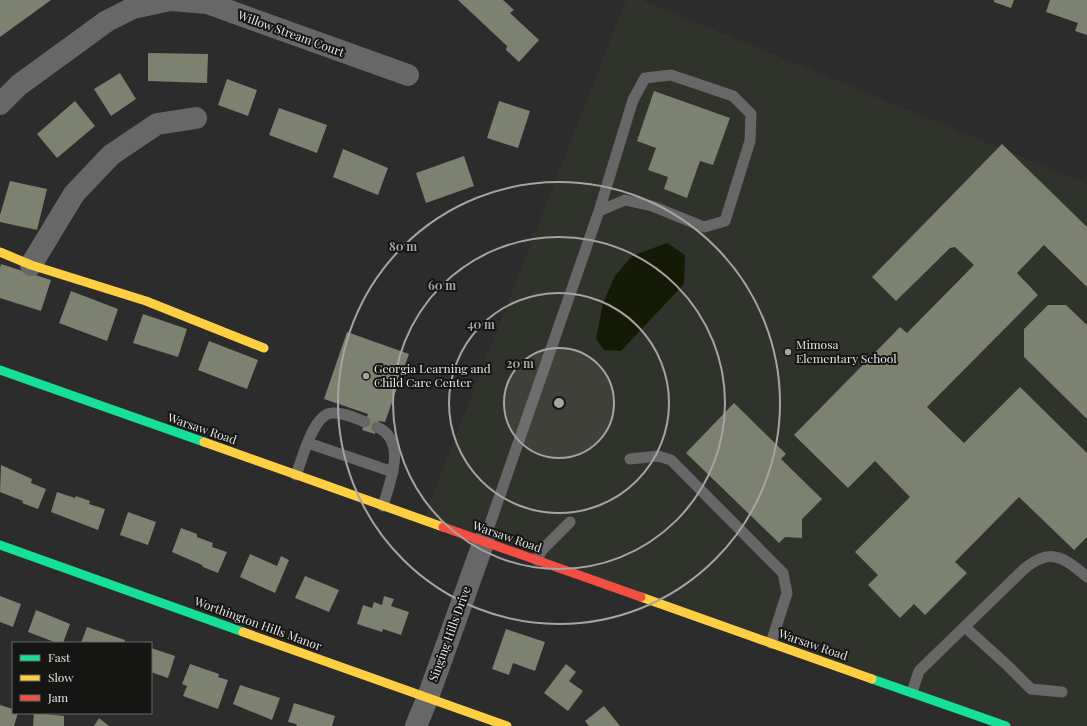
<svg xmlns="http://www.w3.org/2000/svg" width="1087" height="726" font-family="'Playfair Display',serif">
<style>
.built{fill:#30332b}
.water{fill:#141a04}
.building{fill:#7d816f}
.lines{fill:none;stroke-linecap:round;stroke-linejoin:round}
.lane{stroke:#676767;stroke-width:11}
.street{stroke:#676767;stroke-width:22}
.fast{stroke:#16e098;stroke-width:9}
.slow{stroke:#ffcf43;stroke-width:9}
.jam{stroke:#f24e42;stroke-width:9}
.ring{fill:none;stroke:#a4a4a4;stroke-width:2}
.poi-dot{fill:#a4a4a4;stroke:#151514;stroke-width:1.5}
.labels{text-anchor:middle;stroke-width:4;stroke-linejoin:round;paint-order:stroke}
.street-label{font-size:12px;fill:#e5e5e4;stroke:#151514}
.poi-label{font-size:12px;fill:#e5e5e4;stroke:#151514;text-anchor:start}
.centre{fill:#a4a4a4;stroke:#151514;stroke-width:2}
.ring-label{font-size:12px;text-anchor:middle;font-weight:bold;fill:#a4a4a4;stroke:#151514;stroke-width:4;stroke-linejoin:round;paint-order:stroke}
</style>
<rect width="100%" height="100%" fill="#2c2c2c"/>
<path class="built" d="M626 0H642L1087 184V726H1006L423 520Z"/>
<path class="water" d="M667 243 685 255 684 284 621 351 604 350 596 339 603 303 615 276 632 256Z"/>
<path class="building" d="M0 0H51L0 37Z
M458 0H503L514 10 510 13 539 40 519 62 506 50 507 46Z
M994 0H1014L1011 8 994 2Z
M1050 0H1087V35L1075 31 1078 23 1046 12Z
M148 53 208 54 207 83 148 81Z
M120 73 136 99 111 116 94 89Z
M227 79 257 90 248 116 218 105Z
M654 91 730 118 713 165 700 161 687 198 664 189 668 177 648 170 656 148 637 141Z
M75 101 95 126 57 158 37 134Z
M499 101 530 111 518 148 487 138Z
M279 108 327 125 317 153 269 135Z
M1002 144 1087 227V287L1044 245 1017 273 1038 295 927 407 964 443 1020 387 1087 453V537L1074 550 1019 497 955 562 967 573 925 615 914 604 900 618 868 585 878 575 855 552 910 497 875 461 848 488 794 435 900 327 907 333 974 265 955 247 950 248 896 301 872 277Z
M343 149 388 168 378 195 333 177Z
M464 156 474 186 426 203 416 173Z
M10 181 47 189 37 230 0 222V215Z
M1 264 51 280 41 311 0 298V268Z
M71 291 118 309 107 341 59 323Z
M1048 305H1066L1087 325V419L1024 357V329Z
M143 314 187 329 178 357 133 343Z
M347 332 409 354 385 422 379 421 375 434 362 430 368 414 324 399Z
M209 341 258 360 247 389 198 370Z
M734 403 786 454 781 459 822 499 802 519V538L785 537 779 543 686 453Z
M1 465 32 479 31 483 46 489 38 509 22 503 23 501 0 492Z
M57 492 75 498 76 496 90 501 89 504 105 509 98 530 51 512Z
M128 512 156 522 148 545 120 535Z
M181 528 197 534V537L213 543 212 547 227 552 218 573 203 567 202 565 172 552Z
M250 554 277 566 281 556 289 560 275 593 240 577Z
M305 576 339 590 329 612 295 598Z
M0 596 21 604 13 627 0 622Z
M384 596 394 599 391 606 409 612 401 635 383 629 382 632 357 624 363 605 372 608 374 602 382 605Z
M36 610 70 624 63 643H57L28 632Z
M87 627 125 640 124 643H81Z
M506 629 545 642 535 671 513 663 509 675 492 669Z
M151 648 175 656 168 678 151 672Z
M190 664 219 674 218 677 228 680 218 709 183 696 187 686 182 684Z
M566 664 576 672 569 681 583 691 568 711 544 693Z
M240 685 280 698 272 720 233 704Z
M294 703 335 716 332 726H297L296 724 288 722Z
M0 705 13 709V713H18L14 726H0Z
M604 706 620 726H589L585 721Z
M34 713 64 716V726H33Z
M99 718 109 726H94Z"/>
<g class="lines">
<path class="lane" d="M377 427C408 441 390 481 383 506
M308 443 393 472
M630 459 658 456 671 460 783 573 787 593 771 643
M296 475C302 460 313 414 332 413 343 412 355 418 365 422
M484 541 599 211 625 200 652 206 704 227 725 221 750 141 751 114 733 96 671 75 645 78 633 100 599 211
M537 560 542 550 570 522
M965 627 1008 666 1031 689 1062 692
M912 692 919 671 1024 569C1029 565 1035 561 1040 559 1058 550 1075 567 1087 577"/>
<path class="street" d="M172 0 207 3 408 75
M0 104 19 85 107 21 133 8 170 0
M31 265 74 194 111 155 157 124 196 118
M416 726 428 697 484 541"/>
<path class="fast" d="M0 370 204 442
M0 545 243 632
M872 679 1006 726"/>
<path class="slow" d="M0 252 31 265 146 301 264 348
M204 442 443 527
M641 597 872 679
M243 632 507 726"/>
<path class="jam" d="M443 527 641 597"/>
</g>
<circle cx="559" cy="403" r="55" fill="#a4a4a4" fill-opacity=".12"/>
<g class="ring">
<circle cx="559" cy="403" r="55"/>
<circle cx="559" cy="403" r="110"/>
<circle cx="559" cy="403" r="166"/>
<circle cx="559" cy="403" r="221"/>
</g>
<g class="poi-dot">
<circle cx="788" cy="352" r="4"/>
<circle cx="366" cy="376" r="4"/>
</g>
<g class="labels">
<g class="street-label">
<text transform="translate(291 34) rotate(20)" y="4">Willow Stream Court</text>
<text transform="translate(202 429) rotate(19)" y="4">Warsaw Road</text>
<text transform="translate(507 537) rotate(19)" y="4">Warsaw Road</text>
<text transform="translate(258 624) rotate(20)" y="4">Worthington Hills Manor</text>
<text transform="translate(450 634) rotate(-70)" y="4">Singing Hills Drive</text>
<text transform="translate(813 645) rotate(19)" y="4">Warsaw Road</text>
</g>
<g class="poi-label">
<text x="796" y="349">Mimosa<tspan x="796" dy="14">Elementary School</tspan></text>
<text x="374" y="373">Georgia Learning and<tspan x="374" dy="14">Child Care Center</tspan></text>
</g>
</g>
<circle cx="559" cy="403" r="6" class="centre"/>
<g class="ring-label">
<text x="403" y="251">80 m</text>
<text x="442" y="290">60 m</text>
<text x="481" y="329">40 m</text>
<text x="520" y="368">20 m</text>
</g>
<rect x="12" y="642" width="140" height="72" fill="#151514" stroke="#686867"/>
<rect x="20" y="655" width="20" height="6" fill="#16e098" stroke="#686867"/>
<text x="48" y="662" font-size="12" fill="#e5e5e4">Fast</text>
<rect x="20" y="675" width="20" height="6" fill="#ffcf43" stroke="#686867"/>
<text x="48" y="682" font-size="12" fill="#e5e5e4">Slow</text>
<rect x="20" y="695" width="20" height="6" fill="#f24e42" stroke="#686867"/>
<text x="48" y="702" font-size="12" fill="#e5e5e4">Jam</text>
</svg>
